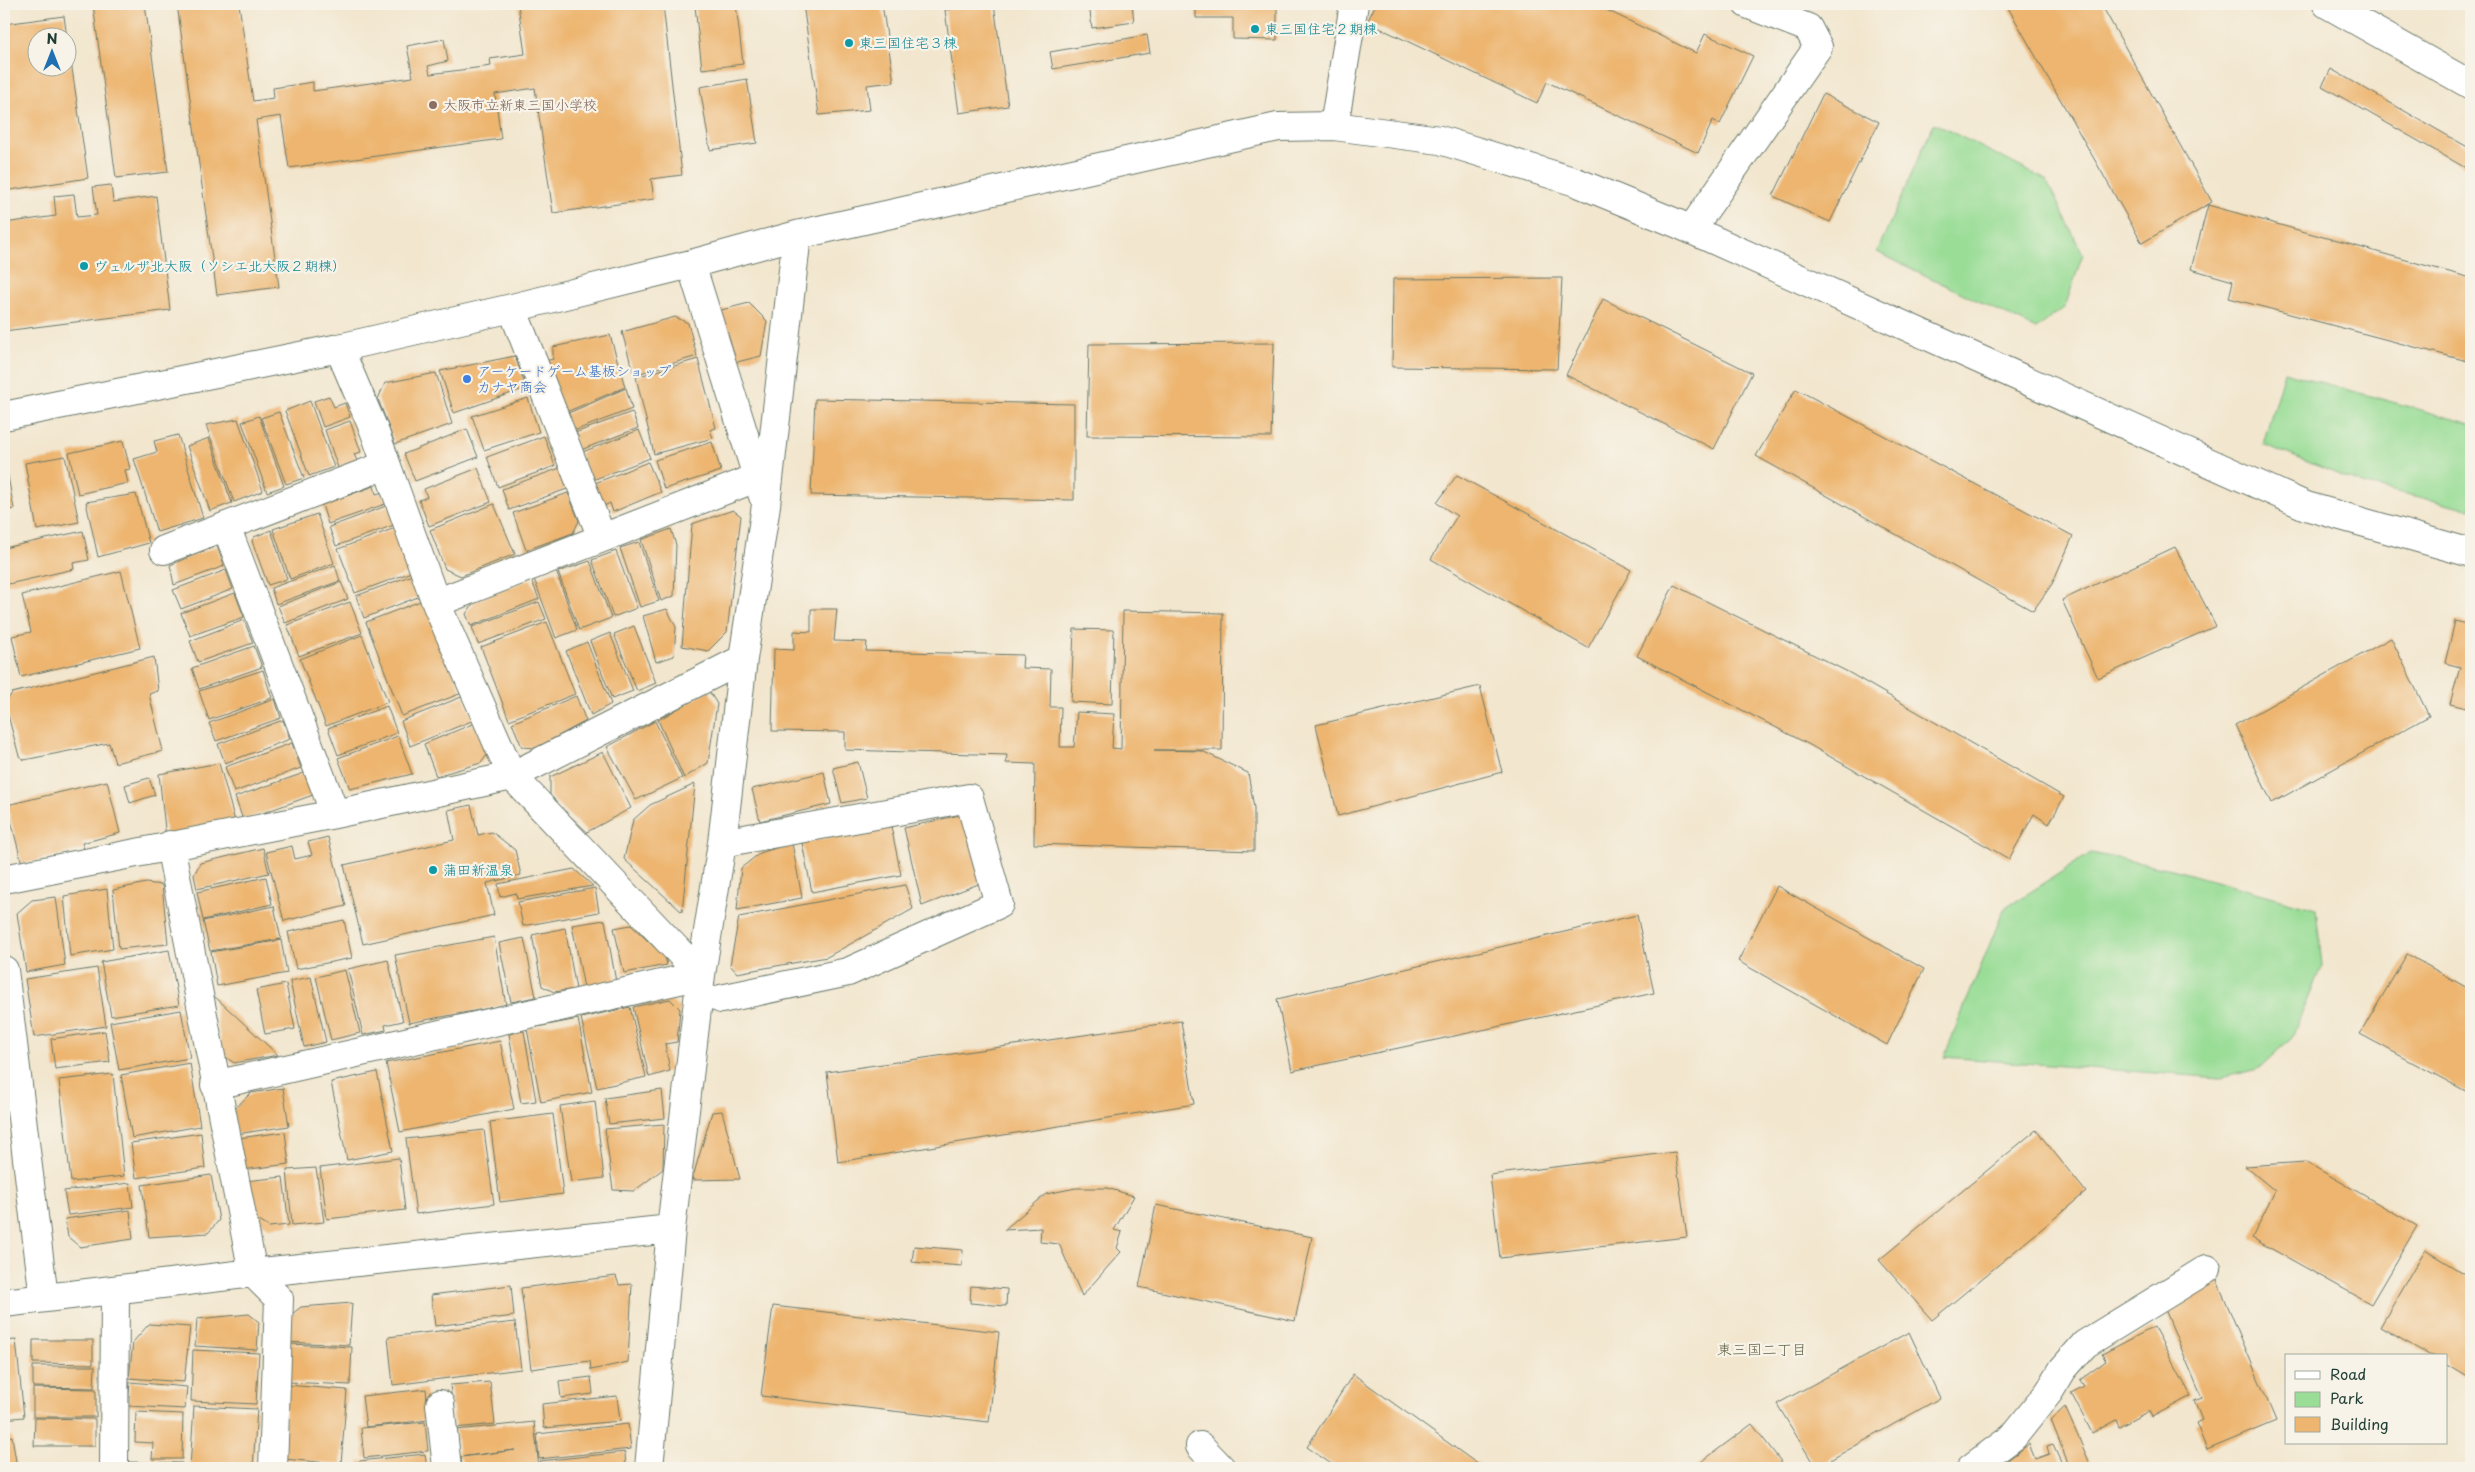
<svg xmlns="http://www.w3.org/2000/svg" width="2475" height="1472" font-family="'Playpen Sans','Klee One',sans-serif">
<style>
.green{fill:#99dd96;stroke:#5c8d65}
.building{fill:#edb56f}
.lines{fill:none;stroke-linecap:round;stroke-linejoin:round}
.minor-casing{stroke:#69786a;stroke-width:30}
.minor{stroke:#fff;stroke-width:28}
.culture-dot{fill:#0f9aa8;stroke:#f7f3e8;stroke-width:2}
.education-dot{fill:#8d6e63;stroke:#f7f3e8;stroke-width:2}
.shop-dot{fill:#3f7fe0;stroke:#f7f3e8;stroke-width:2}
.labels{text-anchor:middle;stroke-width:4.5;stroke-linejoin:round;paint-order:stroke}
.culture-label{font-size:14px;fill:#0d838f;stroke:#f7f3e8;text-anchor:start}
.education-label{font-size:14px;fill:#785e54;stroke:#f7f3e8;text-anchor:start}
.shop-label{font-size:14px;fill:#366cbe;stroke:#f7f3e8;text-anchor:start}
.neighbourhood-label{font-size:15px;fill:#676749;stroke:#f7f3e8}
</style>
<rect width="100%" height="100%" fill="#f7f3e8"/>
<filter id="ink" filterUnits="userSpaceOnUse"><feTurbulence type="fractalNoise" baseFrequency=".02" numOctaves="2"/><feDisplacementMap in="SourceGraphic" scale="10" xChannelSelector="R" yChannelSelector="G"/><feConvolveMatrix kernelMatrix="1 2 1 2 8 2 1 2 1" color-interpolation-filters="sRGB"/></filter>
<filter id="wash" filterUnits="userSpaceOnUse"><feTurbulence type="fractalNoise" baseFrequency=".0096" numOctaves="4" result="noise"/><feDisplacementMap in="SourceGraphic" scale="20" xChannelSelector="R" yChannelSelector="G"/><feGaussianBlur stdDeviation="1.12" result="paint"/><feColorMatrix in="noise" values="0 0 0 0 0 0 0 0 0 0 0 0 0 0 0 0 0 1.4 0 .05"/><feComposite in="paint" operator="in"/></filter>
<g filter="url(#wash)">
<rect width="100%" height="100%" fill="#f2e6ce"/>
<path class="green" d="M1934 123 2046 180 2083 254 2065 307 2036 329 1877 252Z
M2284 372 2471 424V509L2362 484 2263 444Z
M2091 853 2172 869 2316 909 2322 965 2291 1039 2259 1069 2220 1078 1944 1057 2004 909Z"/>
<g id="blocks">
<path class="building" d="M93 4H145L168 172 116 178Z
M177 4H239L253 101 274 98 273 88 313 82V91L413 77 407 46 444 39 448 61 428 66 430 74 491 66 490 59 525 54 518 4H663L682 175 651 179 654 199 553 213 535 88 495 94 501 139 289 168 281 116 256 120 279 287 217 295Z
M714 4H736L743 64 702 69 695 6Z
M803 4H882L894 82 867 85 870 110 819 115Z
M985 4H994L1008 106 959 113 945 10Z
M1089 4H1132L1134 22 1092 28Z
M1196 4H1277V40L1233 39V18H1196Z
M1376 4H1594L1696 53 1705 34 1753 56 1720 124 1713 120 1698 153 1547 82 1537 103 1367 22Z
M2006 4H2101L2212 202 2142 243Z
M64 16 67 38H38V68H68L69 48 88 178 4 191V24Z
M1147 35 1150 53 1053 69 1050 52Z
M2331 69 2471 149V171L2322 86Z
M747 79 757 143 710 150 700 87Z
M1823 94 1879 122 1830 222 1773 196Z
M111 185 113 202 156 196 170 310 4 331V223L56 216 54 196 74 194 77 217 97 215 93 187Z
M2208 205 2471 278V362L2229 298 2233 281 2191 269Z
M1562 278 1557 369 1392 367 1393 279Z
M1603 299 1752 373 1714 449 1566 375Z
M749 303 767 321 761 356 729 364 717 311Z
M675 317 688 323 697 356 634 375 622 332Z
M610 335 625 387 564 413 545 361 553 359V347Z
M1274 343 1271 437 1087 436 1089 344Z
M515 356 526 388 454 413 440 371Z
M698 359 716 428 710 430 713 438 654 454 636 377Z
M436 373 452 424 395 444 378 399 385 383Z
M626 388 632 409 571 432 564 415Z
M1796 389 2073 536 2052 584 2033 611 1756 456Z
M329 396 334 407 345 403 350 417 323 427 314 401Z
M528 398 539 432 484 450 472 416Z
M815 399 1074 404V500L811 495Z
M310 401 334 467 309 476 285 411Z
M279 412 304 478 286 484 261 418Z
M632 412 638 428 578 451 572 434Z
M259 416 284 486 267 492 242 422Z
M238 419 263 491 234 502 206 425Z
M350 421 361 452 354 454 357 461 338 468 325 430Z
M467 429 478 457 415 481 404 454Z
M639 430 650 458 590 481 580 453Z
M178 435 203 518 157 532 134 459 157 452 154 441Z
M544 436 555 466 498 487 487 457Z
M209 438 232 503 210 511 187 446Z
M123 441 130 469 125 470 128 483 78 494 69 453Z
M712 442 721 471 664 489 655 460Z
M65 456 79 522 37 530 25 463Z
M648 462 661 492 613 512 610 503 600 508 590 485Z
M478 468 491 502 429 526 419 500 427 497 424 489Z
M560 468 567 489 509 510 502 489Z
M7 471 14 509 4 511V472Z
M1457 475 1631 570 1588 648 1431 559 1457 516 1437 503Z
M374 486 376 494 383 492 388 503 328 524 322 505Z
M568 493 579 521 573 533 526 550 513 513Z
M136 494 149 543 98 557 86 502Z
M494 504 515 554 461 576 445 569 430 530Z
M389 505 397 524 336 546 329 527Z
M733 510 741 516 727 632 708 651 682 646 692 524Z
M317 514 334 563 290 579 273 529Z
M398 527 414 571 355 593 338 549Z
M671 529 676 545 674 596 661 601 641 540Z
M271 530 287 579 268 585 252 541 254 537Z
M83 531 89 560 73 563 74 569 4 585V548Z
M639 542 659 601 640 607 620 548Z
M217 546 224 566 174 585 170 565Z
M2175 547 2216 626 2098 678 2062 600Z
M616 551 637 608 613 617 592 560Z
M590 561 611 618 579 630 558 572Z
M335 565 340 581 276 604 271 588Z
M226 570 233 589 181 609 173 590Z
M121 571 140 648 21 677 12 636 31 632 22 595Z
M556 571 577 630 556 638 534 579Z
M415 574 423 595 364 618 356 596Z
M531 579 539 599 471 626 466 614 475 601Z
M341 582 348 599 285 623 278 606Z
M1674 585 1848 672 2064 797 2049 824 2034 814 2009 859 1808 744 1637 656Z
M235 593 244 617 190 636 181 613Z
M426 599 462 693 402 716 366 622Z
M350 602 362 633 299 656 287 625Z
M539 602 546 619 478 644 472 627Z
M667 609 676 627 674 656 656 662 643 616Z
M811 609H837L834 641 867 642 866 651 1023 655 1022 668 1051 669 1050 707H1061L1060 747H1074L1077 712 1114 714 1112 748 1121 749 1123 611 1223 613 1222 750H1154L1202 751 1248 773 1254 808V851L1034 844 1035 764 1006 763 1007 755 845 750V732L772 731 774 649 794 650V631L811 632Z
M244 620 253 643 198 662 190 641Z
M2455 621 2471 625V709L2450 704 2460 667 2445 663Z
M547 622 575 694 509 720 481 647Z
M634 626 656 683 637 691 614 634Z
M1074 629 1114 630 1112 704 1071 702Z
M610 633 633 691 612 699 590 641Z
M362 635 388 702 326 726 300 659Z
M2391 638 2429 716 2272 803 2235 725Z
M587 642 611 704 591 715 566 651Z
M254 646 262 667 199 689 192 668Z
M154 657 158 691 149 694 163 751 115 763 109 743 24 760 19 756 5 704 12 693Z
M263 670 272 698 209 720 199 691Z
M1480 686 1502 772 1338 816 1316 725Z
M709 691 717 704 708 763 684 778 658 720Z
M464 696 474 720 410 746 401 721Z
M576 696 586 721 536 748 522 747 512 723Z
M275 699 281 718 216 741 209 723Z
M387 706 397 733 338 755 328 728Z
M283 720 290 739 225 763 218 744Z
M655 721 682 778 636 800 607 747Z
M475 723 487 755 481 763 436 776 424 744Z
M398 736 412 774 350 789 338 758Z
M292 743 301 768 234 792 225 767Z
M603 752 631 808 587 832 550 797V777Z
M858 762 867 798 842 803 833 768Z
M219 763 235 821 166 838 159 774Z
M824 772 831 804 760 821 752 789Z
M304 773 313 795 243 820 235 797Z
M149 778 155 795 130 803 125 785Z
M107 781 120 833 82 843 84 849 22 864 7 805Z
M695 784 682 912 624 859 633 820 650 805Z
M471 805 478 835 492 832 515 850 521 875 487 883 494 915 363 944 344 865 454 840 448 810Z
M968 813 981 883 922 906 904 828Z
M891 826 901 875 812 892 802 843Z
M328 837 346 906 284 921 266 852 292 846 295 859 312 855 308 842Z
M792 843 802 898 737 910 741 868 760 853Z
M263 848 269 873 197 889 194 875 200 863Z
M574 869 593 886 517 899 516 893 500 897 498 884Z
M266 877 272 904 203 920 197 892Z
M146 883 162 885 168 944 119 949 113 890Z
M905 885 913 909 827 957 737 973 730 965 739 917Z
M1777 886 1924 969 1887 1045 1738 961Z
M595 888 599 912 523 926 518 902Z
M107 889 113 949 70 956 64 896Z
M56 897 65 965 26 972 17 913 32 900Z
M274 906 281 939 210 951 203 921Z
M1637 915 1654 993 1292 1071 1277 999Z
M344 920 352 958 296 969 288 932Z
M605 920 616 982 584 988 572 925Z
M631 925 665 957 667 965 624 973 614 928Z
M565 928 576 989 554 992 542 986 532 935Z
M494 937 506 1005 409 1023 395 955Z
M524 938 536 997 511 1002 499 943Z
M281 940 287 973 217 986 211 952Z
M169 950 179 1005 111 1016 101 962Z
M2407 954 2471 990V1094L2360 1034Z
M388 960 403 1021 385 1025 386 1030 363 1035 348 969Z
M97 968 106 1026 34 1037 25 979Z
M345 970 360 1033 331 1040 316 977Z
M311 977 326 1042 304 1047 290 981Z
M286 984 295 1029 265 1034 256 990Z
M213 995 278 1055 234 1063 223 1055Z
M670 999 680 1009 677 1042 665 1044 670 1071 649 1077 633 1007Z
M630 1007 646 1077 597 1088 581 1018Z
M181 1010 190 1058 119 1070 110 1022Z
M578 1019 592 1092 541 1102 527 1029Z
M1181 1021 1194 1104 838 1162 827 1072Z
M105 1031 110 1062 55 1069 51 1039Z
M524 1031 536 1101 521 1103 509 1034Z
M500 1041 514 1109 400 1132 386 1063Z
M190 1063 200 1126 132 1138 121 1075Z
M377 1072 393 1151 347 1160 331 1082Z
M113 1074 124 1176 71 1182 59 1080Z
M283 1088 289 1126 237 1134 232 1111 251 1093Z
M662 1090 665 1118 609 1124 605 1098Z
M595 1101 604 1178 571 1182 560 1106Z
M722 1111 740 1179 692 1180 712 1112Z
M553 1114 563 1194 500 1202 490 1122Z
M664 1124 663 1169 634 1191 613 1190 605 1129Z
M484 1130 494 1204 416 1214 406 1139Z
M2036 1130 2086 1192 1932 1320 1879 1260Z
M285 1132 289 1164 242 1170 238 1138Z
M201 1133 205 1168 136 1178 131 1143Z
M1675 1152 1687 1237 1500 1258 1490 1175Z
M399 1158 405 1210 327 1219 320 1168Z
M2306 1162 2417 1226 2371 1304 2252 1238 2275 1191 2245 1166Z
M316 1168 324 1222 292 1225 287 1170Z
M211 1175 219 1220 208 1233 149 1237 142 1185Z
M283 1177 289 1225 269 1227 251 1216 245 1181Z
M130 1183 133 1207 68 1215 64 1191Z
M1076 1188H1107L1134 1196 1114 1230 1122 1232 1117 1248 1121 1252 1082 1296 1059 1244 1040 1242 1041 1228 1004 1230 1046 1194Z
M1156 1205 1312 1237 1295 1321 1139 1287Z
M130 1210 133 1239 80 1247 68 1237 65 1219Z
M914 1246 963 1250 962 1266 912 1262Z
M2425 1250 2471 1278V1379L2446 1364V1356H2431L2380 1327Z
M616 1276 619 1285 632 1284 628 1362 591 1370 590 1361 531 1369 521 1288Z
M2216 1278 2276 1421 2207 1450 2196 1423 2202 1420 2194 1401 2202 1398 2161 1300Z
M511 1285 514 1316 435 1326 431 1295Z
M971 1286 1007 1289 1006 1306 970 1303Z
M352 1303 349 1345 286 1342 287 1318 301 1307Z
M773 1306 999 1332 989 1422 761 1396Z
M249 1314 259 1322 257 1350 195 1346 197 1319Z
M515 1322 521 1369 393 1385 388 1337Z
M149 1324 190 1327 184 1382 129 1378 133 1342Z
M2154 1327 2191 1396 2152 1417 2149 1411 2119 1427 2116 1420 2092 1433 2071 1393 2084 1386 2080 1380 2106 1361 2102 1354Z
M1909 1332 1940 1398 1816 1468 1777 1404Z
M16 1340 24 1417 4 1419V1341Z
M33 1340H93V1364L33 1363Z
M290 1344 352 1347 350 1385 288 1382Z
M193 1350 259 1353 256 1404 191 1401Z
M33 1366H95L94 1388 33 1387Z
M1353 1374 1483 1468H1337L1307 1447Z
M591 1377 593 1394 561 1398 559 1381Z
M130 1382 187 1387 185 1409 128 1406Z
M490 1382 495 1424 455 1428 450 1385Z
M287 1385 347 1390 341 1464 283 1459Z
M33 1388 96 1389V1417H33Z
M426 1389 429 1420 366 1427 362 1396Z
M617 1396 620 1421 544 1428 542 1404Z
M194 1406 257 1409 253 1468H190Z
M2065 1407 2092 1468H2070L2051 1420Z
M136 1412 183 1414 182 1459H152L153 1443 135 1442Z
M35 1418 95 1419V1446H34Z
M425 1422 428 1451 364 1458 361 1428Z
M534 1422 539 1468H462L461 1457 515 1450 459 1457 456 1430Z
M628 1424 631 1449 539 1459 537 1434Z
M1752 1424 1786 1468H1693Z
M12 1436 17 1468H4V1437Z
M2029 1444 2035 1459 2049 1454 2047 1446 2053 1444 2064 1468H1997Z
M625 1452 626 1468H541L540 1461Z
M425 1454 427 1468H360L359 1461Z
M129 1462 182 1463V1468H129Z
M286 1465 315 1467V1468H286Z"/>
</g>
</g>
<g filter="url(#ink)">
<use href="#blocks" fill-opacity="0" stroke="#69786a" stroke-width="1"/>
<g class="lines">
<g class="minor-casing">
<path id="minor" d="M2327 4 2471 85
M1334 126 1354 4
M1691 230 1818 47 1808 28 1747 4
M691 264 763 496
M512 308 602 538
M339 348 374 430 436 603 512 776 743 659
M4 416 339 348 512 308 691 264 797 235 1278 127 1334 126 1440 140 1576 182 1676 223 2306 506 2471 553
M226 526 335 814
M164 550 386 465
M436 603 756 478
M170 845 253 1273 279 1299 273 1468
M4 879 335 814 512 776 701 975
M4 970 44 1298
M721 999 848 972 999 904 969 798 722 843
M215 1085 701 975
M4 1303 253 1273 671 1229
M440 1404 447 1468
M1200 1446 1221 1468
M114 1468 115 1290
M649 1468 671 1229 701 975 722 843 743 659 766 505 797 235
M1971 1468 2013 1437 2049 1392 2063 1369 2085 1344 2207 1269"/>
</g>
<use href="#minor" class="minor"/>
</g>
</g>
<g class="culture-dot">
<circle cx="1255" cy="29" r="5"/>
<circle cx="849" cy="43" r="5"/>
<circle cx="84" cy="266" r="5"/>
<circle cx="433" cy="870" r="5"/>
</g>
<circle class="education-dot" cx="433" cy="105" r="5"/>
<circle class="shop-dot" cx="467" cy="379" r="5"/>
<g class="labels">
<g class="culture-label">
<text x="1265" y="34">東三国住宅２期棟</text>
<text x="859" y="48">東三国住宅３棟</text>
<text x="94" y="271">ヴェルザ北大阪（ソシエ北大阪２期棟）</text>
<text x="443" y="875">蒲田新温泉</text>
</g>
<g class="education-label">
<text x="443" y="110">大阪市立新東三国小学校</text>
</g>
<g class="shop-label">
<text x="477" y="376">アーケードゲーム基板ショップ<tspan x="477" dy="16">カナヤ商会</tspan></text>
</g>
<g class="neighbourhood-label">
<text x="1762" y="1355">東三国二丁目</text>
</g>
</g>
<rect width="2475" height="1472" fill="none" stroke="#f7f3e8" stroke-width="20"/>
<rect x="2285" y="1354" width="162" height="90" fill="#f7f3e8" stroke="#a1aaa0"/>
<rect x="2295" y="1371" width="25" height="8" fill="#ffffff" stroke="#a1aaa0"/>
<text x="2330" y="1380" font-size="15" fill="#1f3d34">Road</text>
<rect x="2295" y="1392" width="25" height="15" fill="#99dd96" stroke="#a1aaa0"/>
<text x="2330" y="1404" font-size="15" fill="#1f3d34">Park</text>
<rect x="2295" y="1417" width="25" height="15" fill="#edb56f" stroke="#a1aaa0"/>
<text x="2330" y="1430" font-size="15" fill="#1f3d34">Building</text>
<g transform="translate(52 52)"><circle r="24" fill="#f7f3e8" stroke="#a1aaa0"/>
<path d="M0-4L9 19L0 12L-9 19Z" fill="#1f6fb2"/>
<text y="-8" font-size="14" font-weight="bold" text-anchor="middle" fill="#1f3d34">N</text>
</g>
</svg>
